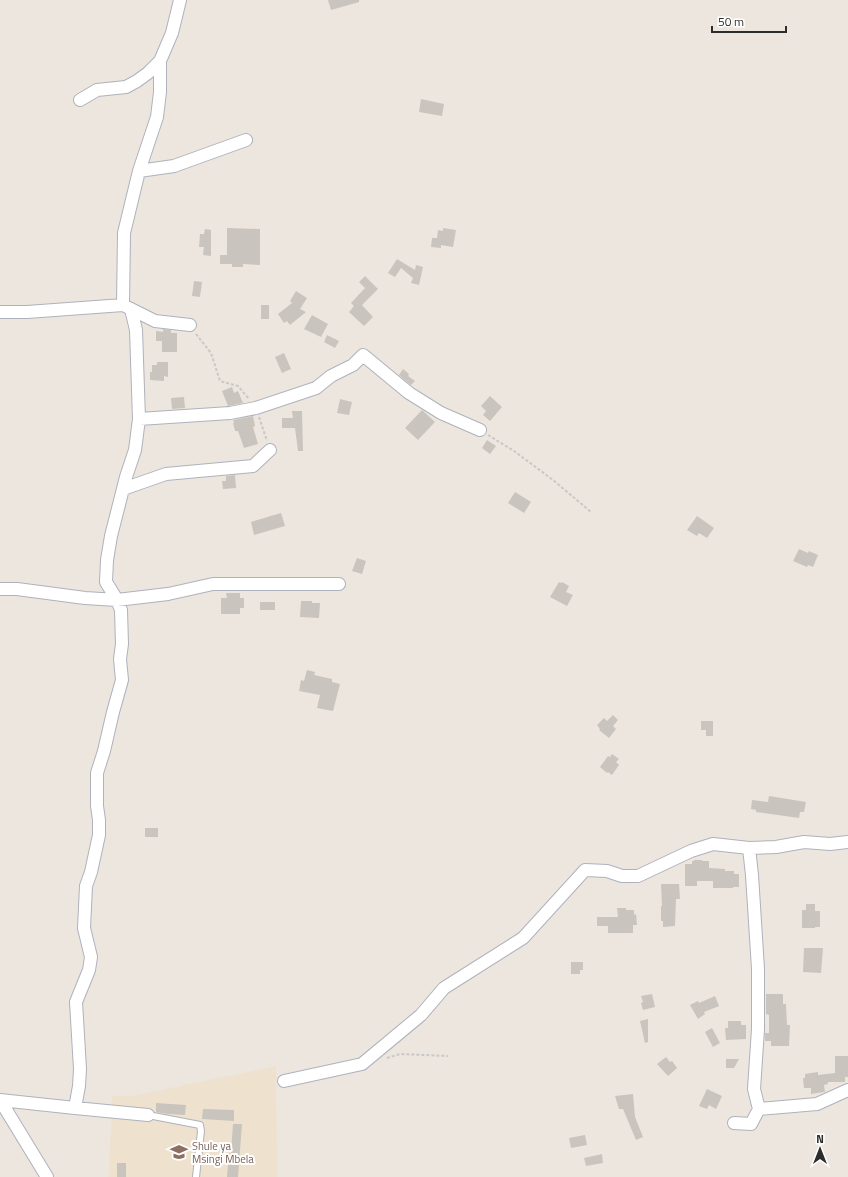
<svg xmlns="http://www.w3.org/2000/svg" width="848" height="1177" font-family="'Titillium Web',sans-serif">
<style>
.education{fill:#eee2ce}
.building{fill:#c9c4bd}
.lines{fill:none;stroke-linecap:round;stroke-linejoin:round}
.lane-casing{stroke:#aeb2bc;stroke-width:8}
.street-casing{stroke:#aeb2bc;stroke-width:14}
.path{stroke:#c8c8c8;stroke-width:2;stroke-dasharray:3 2;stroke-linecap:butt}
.lane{stroke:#fff;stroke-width:6}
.street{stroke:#fff;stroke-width:12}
.labels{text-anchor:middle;stroke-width:4;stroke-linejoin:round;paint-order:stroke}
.education-label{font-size:11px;fill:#785e54;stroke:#fff;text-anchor:start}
</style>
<rect width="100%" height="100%" fill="#ede6de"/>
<path class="education" d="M276 1066 277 1177H109L112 1096H132Z"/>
<path class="building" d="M328 0H359V2L331 10Z
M421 99 444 104 442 116 419 112Z
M227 228 260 229V265L243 264V267H232V264H220V255H227Z
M443 228 456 230 453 247 441 245V248L431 247 432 238H437L438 230 443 231Z
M205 229 211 230V256L203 255 204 247H199L200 234H204Z
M397 259 415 270 416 265 423 267 419 285 411 283 413 278 401 268 395 277 388 273Z
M365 276 378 289 362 305 373 317 364 326 349 312 354 306 351 303 365 288 359 282Z
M194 281 202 282 200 297 192 296Z
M296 291 307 298 300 309 306 312 290 325 287 321 284 323 278 314 292 303 290 301Z
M261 305H269V319H261Z
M312 315 328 324 321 337 304 329Z
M163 329 171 330V333H177V352H162V341H156V331L163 332Z
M327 335 339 341 335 348 324 342Z
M284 353 291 369 282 373 275 357Z
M157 362H168V377L164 376V381L150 380V372H152V365H157Z
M403 369 409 374 408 376 415 381 411 385 399 375Z
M232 387 234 393 238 391 243 403 228 406 222 391Z
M490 396 502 407 490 421 483 415 486 411 481 406Z
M184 397 185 408 172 409 171 398Z
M340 399 352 402 349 415 337 413Z
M422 410 435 422 418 440 405 428Z
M292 411H302L303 451H298L295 428H282V418H293Z
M253 416 255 426 253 427 258 444 244 448 238 431H235L233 423H234L233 420Z
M487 440 496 446 490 454 482 448Z
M235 475 236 488 223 489 222 481H226V476Z
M515 492 531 502 524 513 508 503Z
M281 513 285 526 254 535 251 522Z
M697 516 714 528 707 538 699 533 697 536 687 530Z
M799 549 808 553 809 551 818 555 813 567 808 565 807 567 793 561Z
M357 558 366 561 362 574 352 571Z
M559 582 561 583 562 582 569 586 566 592 573 595 567 606 550 597Z
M226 593H240V598H244V608H240V614H221V598H227Z
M301 601H312V603H320L319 618 300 617Z
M260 602H275V610H260Z
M307 670 315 672 314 675 332 679V682L340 684 333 711 317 708 320 695 299 691 301 680 304 681Z
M613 715 618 720 613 726 616 729 609 738 599 730 600 729 597 725 604 718 607 721Z
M701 721H713V736H706V730H701Z
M612 754 619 759 616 762 619 765 612 775 608 772 607 773 600 767 608 756 610 757Z
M769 796 806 802 804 812H800L799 818 756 812V810L751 809 752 800 768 802Z
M145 828H158V837H145Z
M694 860H702V861H709V868L725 869V871H734V874H739V887H733V888H713V881H697V886H685V864H692V861H694Z
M661 884H679L680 899H676L675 926 663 927V921H661V906H662Z
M806 904H815V911H820V927H815V928H802V910H806Z
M617 908H626V910H634V915L636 914 637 925H633V933H608V926H597V917H618Z
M804 948H823L821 973 803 972Z
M571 962H583V970H580V974H571Z
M652 994 655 1007 643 1010 641 1003 643 1002 641 996Z
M766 994H782L783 995V1004H786L787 1025H790L789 1046H771V1041H765V1033H769V1015L766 1014Z
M715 996 719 1006 704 1012 705 1014 698 1019 690 1005 698 1001 699 1003Z
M648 1019V1042L645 1043 640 1021Z
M728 1021H741V1025H746V1039L726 1040 725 1028H728Z
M712 1028 720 1043 713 1047 705 1032Z
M835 1056H848V1077H845V1082H828V1084L824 1085 825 1092H824L811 1094V1088H804L803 1078H805V1074L818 1072V1075L835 1073Z
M666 1057 670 1062 672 1061 677 1068 668 1076 657 1064Z
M726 1059H739L734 1068H726Z
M707 1089 722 1096 716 1109 709 1105 707 1109 699 1106Z
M633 1094 635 1117 643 1137 636 1140 623 1109H619L615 1096Z
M156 1103 186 1105 185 1115 168 1114 156 1112Z
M203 1109 234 1110V1121L202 1119Z
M233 1124H242L238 1177H227L229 1153H231Z
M585 1135 587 1145 571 1148 569 1138Z
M602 1154 603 1163 586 1166 584 1158Z
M117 1163H126V1177H117Z"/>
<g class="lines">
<g class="lane-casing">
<path id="lane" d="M148 1115 200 1125 201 1131 196 1177"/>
</g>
<g class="street-casing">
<path id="street" d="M80 100 97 90 126 87 137 81 148 73 160 61 172 33 180 0
M139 171 174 166 246 140
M123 305 124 233 139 171 157 117 160 92V61
M131 309 155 321 190 325
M0 312H27L123 305 131 309 136 330 139 419 135 450 126 477 111 536 107 560 106 582 117 600 121 610 122 644 120 659 122 680 113 712 104 751 97 773V806L99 820V835L91 872 86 886 84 928 91 957 89 970 76 1002 80 1069 79 1086 75 1108
M139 419 230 413 256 408 316 388 331 376 353 365 363 355 409 393 441 413 480 430
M123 489 166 474 253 466 270 450
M0 589H17L85 598 117 600 168 594 213 584H339
M284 1081 362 1064 421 1015 444 988 523 938 585 870 607 871 622 876H638L691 851 713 844 749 848 776 847 804 842 830 844 848 842
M0 1100 75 1108 148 1115
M0 1100 47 1177
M759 1109 817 1104 848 1090
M734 1123 751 1124 759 1109 754 1089 758 1029V969L752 875 749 848"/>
</g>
<path class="path" d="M196 334 211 353 220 381 238 386 249 399
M259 417 267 441
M488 435 514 451 553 480 591 512
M387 1058 400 1054 448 1056"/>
<use href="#lane" class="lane"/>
<use href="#street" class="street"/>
</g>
<defs>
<g id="school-bare" transform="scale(1.38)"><path d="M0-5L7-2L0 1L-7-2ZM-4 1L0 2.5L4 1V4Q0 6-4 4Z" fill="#8d6e63" stroke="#fff" stroke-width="2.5" paint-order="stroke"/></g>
</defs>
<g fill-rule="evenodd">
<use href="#school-bare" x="179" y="1152"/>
</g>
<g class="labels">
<g class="education-label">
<text x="192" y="1150">Shule ya<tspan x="192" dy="13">Msingi Mbela</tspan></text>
</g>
</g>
<g transform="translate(820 1149)" stroke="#ffffff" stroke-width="3" paint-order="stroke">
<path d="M0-3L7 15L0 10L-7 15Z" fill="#2c2c2c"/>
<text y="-6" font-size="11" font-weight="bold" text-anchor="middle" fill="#2c2c2c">N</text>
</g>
<path d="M712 26v6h74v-6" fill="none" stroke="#2c2c2c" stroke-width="2"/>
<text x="718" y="26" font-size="12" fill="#2c2c2c" stroke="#ffffff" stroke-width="3" paint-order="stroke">50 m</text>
</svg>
